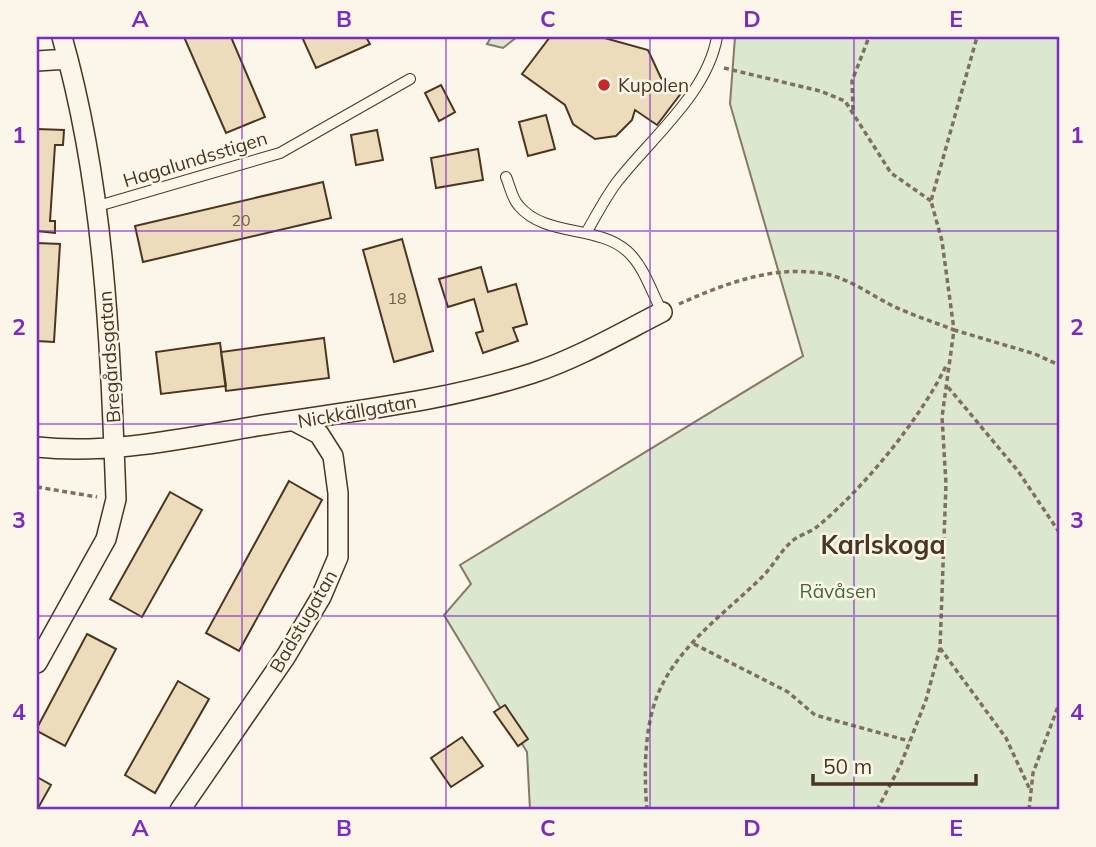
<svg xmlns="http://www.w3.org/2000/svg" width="1096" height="847" font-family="Mulish,sans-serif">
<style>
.green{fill:#dce7d0;stroke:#887966;stroke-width:2}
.building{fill:#ecdcbc;stroke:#4a3520;stroke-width:2}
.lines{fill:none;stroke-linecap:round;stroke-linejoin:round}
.lane-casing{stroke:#4a3520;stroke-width:12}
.street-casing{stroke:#4a3520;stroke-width:22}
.path{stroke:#7f6f5c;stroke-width:3.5;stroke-dasharray:5 3.5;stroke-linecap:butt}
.lane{stroke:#fbf6e9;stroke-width:10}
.street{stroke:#fbf6e9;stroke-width:19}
.grid{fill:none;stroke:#7b2cbf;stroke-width:2;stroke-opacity:0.55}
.poi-dot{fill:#c62828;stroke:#fbf6e9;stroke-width:2.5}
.labels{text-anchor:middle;stroke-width:5;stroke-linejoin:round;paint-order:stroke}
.number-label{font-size:16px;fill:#725f47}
.poi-label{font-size:19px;fill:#4a3520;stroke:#fbf6e9;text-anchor:start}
.street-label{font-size:19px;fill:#4a3520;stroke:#fbf6e9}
.park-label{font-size:19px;fill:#436837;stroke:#fbf6e9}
.district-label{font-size:26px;font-weight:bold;fill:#4a3520;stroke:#fbf6e9}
.neatline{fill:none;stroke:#7b2cbf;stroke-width:2.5}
.grid-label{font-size:23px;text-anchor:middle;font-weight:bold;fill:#7b2cbf}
</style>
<rect width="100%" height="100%" fill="#fbf6e9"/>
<path class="green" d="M491 37H517L503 48 487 44Z
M735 37H1059V810H530L527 752 444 615 471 584 460 565 803 356 730 104Z"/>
<path class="building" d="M184 37H231L265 117 226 133Z
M302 37H366L370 44 316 68Z
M550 37H601L648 50 661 78 682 92 657 125 635 110 632 120 616 136 595 139 573 124 565 105 522 74Z
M441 85 455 112 439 121 425 93Z
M546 115 555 149 528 156 519 122Z
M37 129 64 130 63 145H55L50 221H55V233L37 231Z
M377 130 383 160 356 165 351 135Z
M478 149 483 180 436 188 431 158Z
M323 182 331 218 143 262 135 226Z
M402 239 433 351 394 362 363 250Z
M37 243 60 244 54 342 37 341Z
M481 267 488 292 516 284 527 324 513 328 518 341 483 353 476 333 483 331 474 299 448 307 439 279Z
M324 338 329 378 226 391 221 352Z
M220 343 226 386 161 394 156 352Z
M289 481 322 500 239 651 206 633Z
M170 492 202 510 142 617 110 599Z
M87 634 116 649 65 746 37 731V728Z
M178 681 209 699 155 793 125 775Z
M505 705 528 739 518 746 494 712Z
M462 737 483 766 451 787 431 758Z
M37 777 51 785 37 810Z"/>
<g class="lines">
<g class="lane-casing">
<path id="lane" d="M506 177C510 186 512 199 519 206 545 237 598 225 627 251 644 266 652 293 662 312
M98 206 280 153 410 79
M586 233C596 216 605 198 617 182 651 138 707 94 717 37"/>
</g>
<g class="street-casing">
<path id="street" d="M37 61 68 59
M37 447C110 455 186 438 257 426 350 411 443 402 533 373 578 358 619 334 662 312
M37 663 106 539 116 499C110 342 105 189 62 37
M180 810 286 656 321 597 338 557V493L333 456 319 434 296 422"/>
</g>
<path class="path" d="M724 68 820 91 845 101 891 173 931 201
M853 110 852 81 869 37
M679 304C726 283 778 263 830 275 853 281 873 296 893 306 912 315 934 322 954 330L942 241 931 201 977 37
M948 387 1018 471 1059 532
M37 487 97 497
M694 644 788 692 815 715 909 741
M940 648 1006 738 1031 792
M647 810C644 776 644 732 656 699 674 649 724 614 760 579 772 568 779 553 791 542 798 535 810 533 818 526 865 487 921 418 947 364
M877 810 901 764 926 700 940 648 946 484 942 417 954 330 1035 354 1059 365
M1029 810 1033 773 1059 704"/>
<use href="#lane" class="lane"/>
<use href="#street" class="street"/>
</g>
<path class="grid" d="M242 37V810M446 37V810M650 37V810M854 37V810M37 231H1059M37 424H1059M37 616H1059"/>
<circle class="poi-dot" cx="604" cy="85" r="7"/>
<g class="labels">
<g class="number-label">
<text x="241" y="226">20</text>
<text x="397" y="304">18</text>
</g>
<g class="poi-label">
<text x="618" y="92">Kupolen</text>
</g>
<g class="street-label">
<text transform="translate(195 159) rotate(-17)" y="7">Hagalundsstigen</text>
<text transform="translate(109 357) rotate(-94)" y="7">Bregårdsgatan</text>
<text transform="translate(357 411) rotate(-10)" y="7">Nickkällgatan</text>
<text transform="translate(303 621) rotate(-60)" y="7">Badstugatan</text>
</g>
<g class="park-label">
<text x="838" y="598">Rävåsen</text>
</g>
<g class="district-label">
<text x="883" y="554">Karlskoga</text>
</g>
</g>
<rect width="1096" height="847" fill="none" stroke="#fbf6e9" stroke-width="77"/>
<path d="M813 774v10h163v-10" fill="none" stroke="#4a3520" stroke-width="3.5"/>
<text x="823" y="774" font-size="21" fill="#4a3520" stroke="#fbf6e9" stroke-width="5" paint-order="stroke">50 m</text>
<rect x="38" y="38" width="1020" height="770" class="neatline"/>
<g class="grid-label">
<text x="140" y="27">A</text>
<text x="344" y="27">B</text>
<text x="548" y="27">C</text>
<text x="752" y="27">D</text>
<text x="956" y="27">E</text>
<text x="19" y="143">1</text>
<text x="1077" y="143">1</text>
<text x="19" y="335">2</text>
<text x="1077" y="335">2</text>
<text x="19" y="528">3</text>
<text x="1077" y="528">3</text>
<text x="19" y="720">4</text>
<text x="1077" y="720">4</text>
<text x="140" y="836">A</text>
<text x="344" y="836">B</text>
<text x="548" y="836">C</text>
<text x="752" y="836">D</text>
<text x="956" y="836">E</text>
</g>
</svg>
